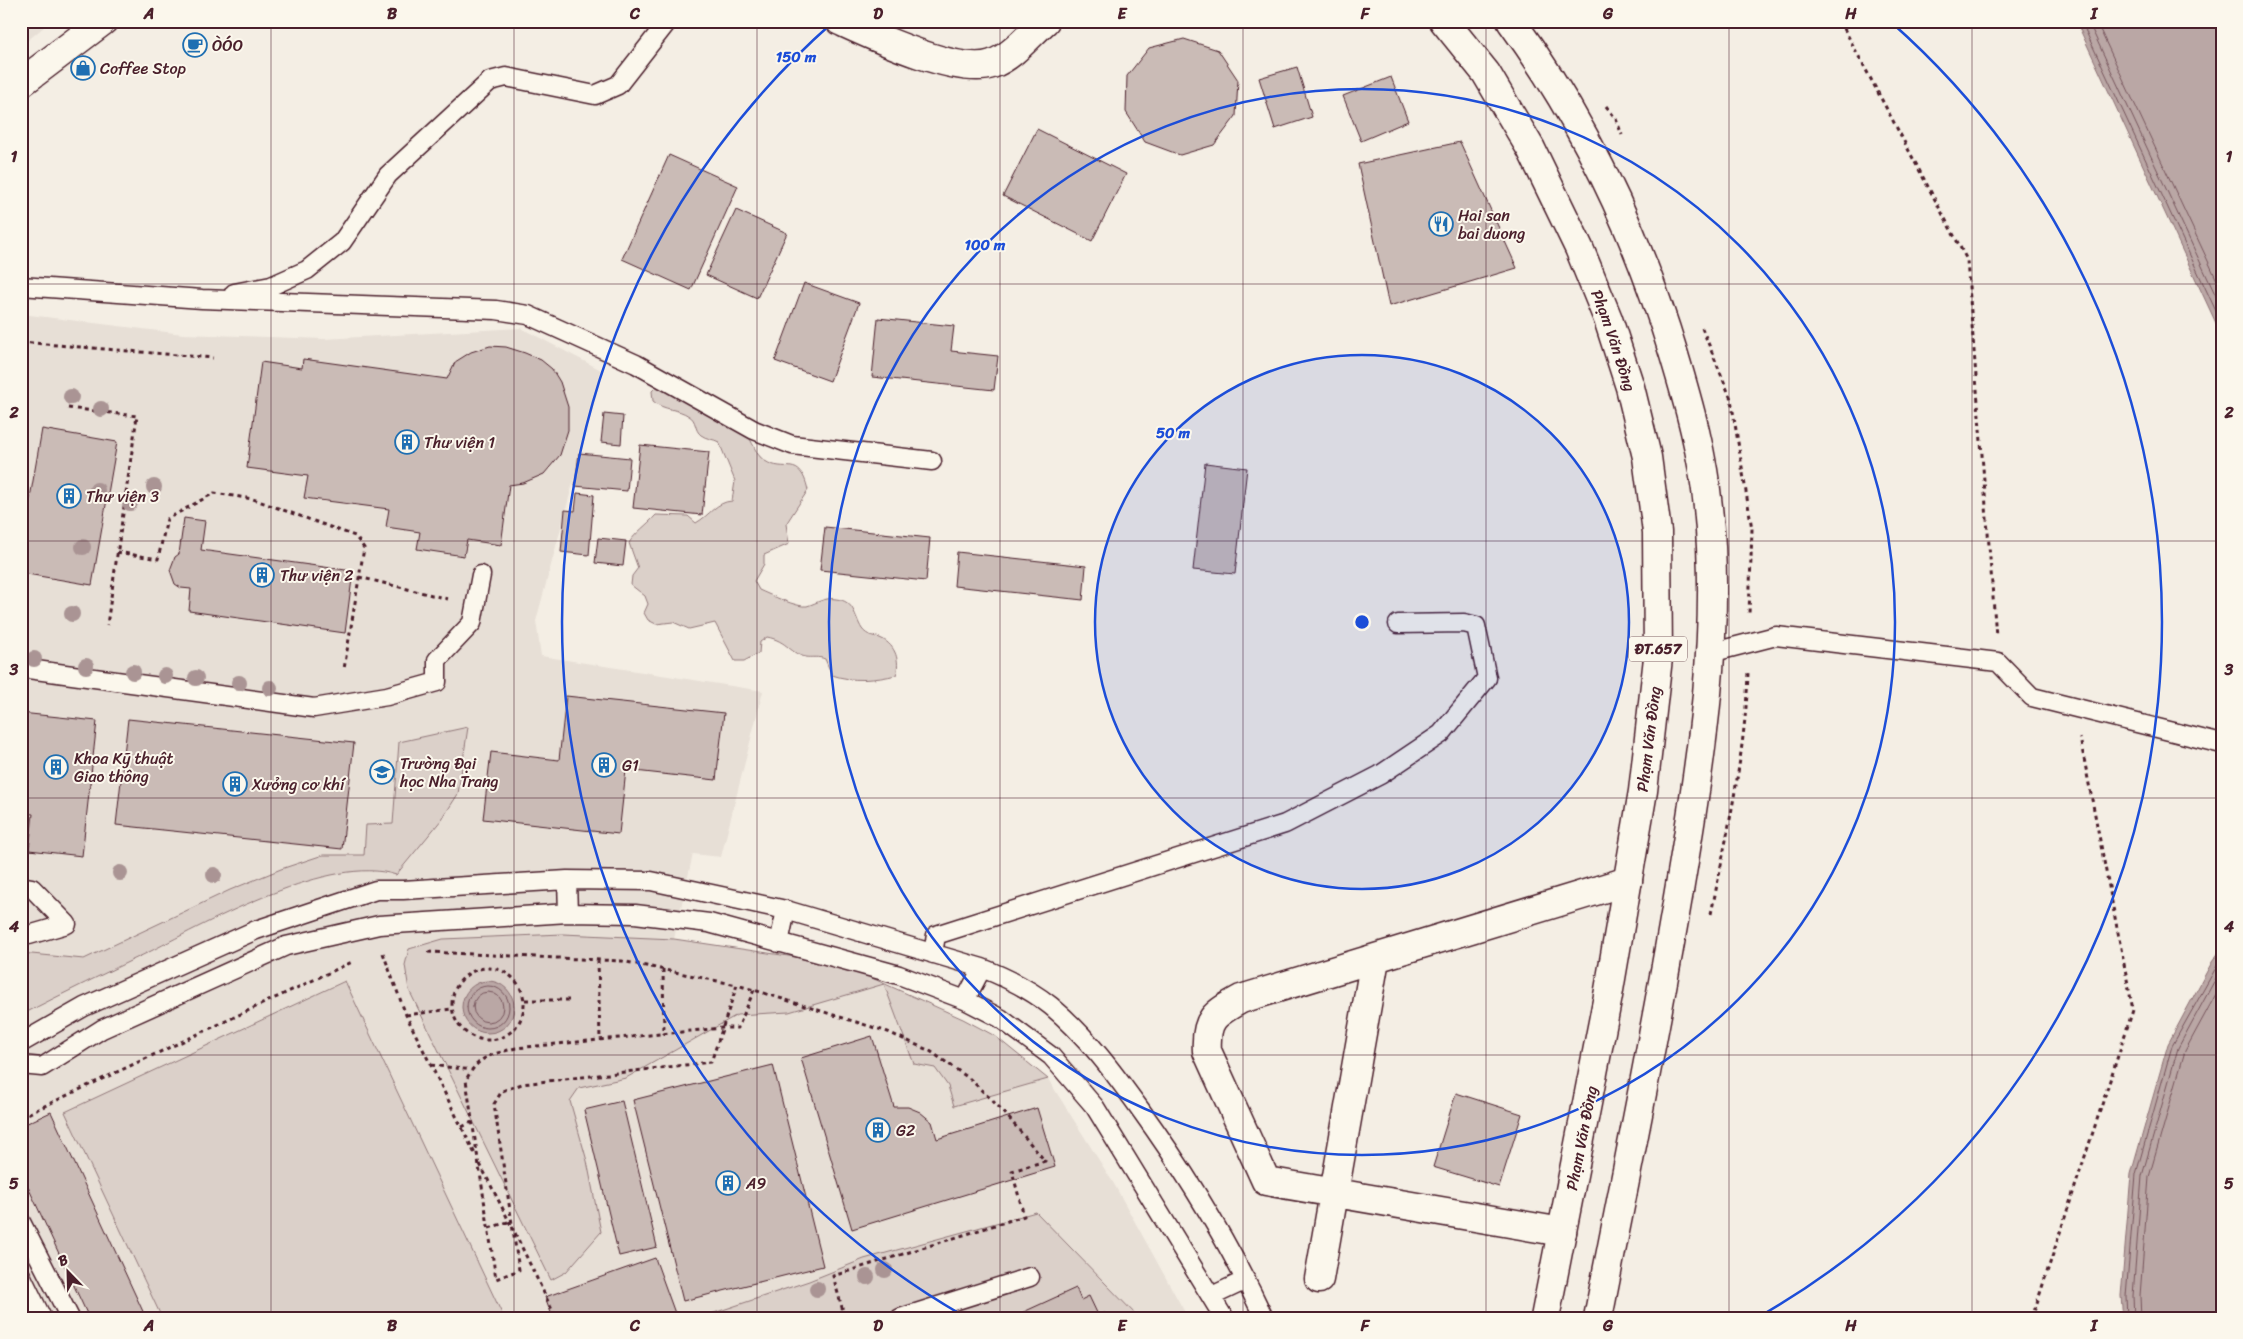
<svg xmlns="http://www.w3.org/2000/svg" width="2243" height="1339" font-family="Sriracha,sans-serif">
<style>
.built{fill:#e7dfd6}
.green{fill:#dbd0c9;stroke:#92787a}
.water{fill:#baa7a5;stroke:#8d7174}
.lines{fill:none;stroke-linecap:round;stroke-linejoin:round}
.shore{stroke:#77555c;stroke-width:1}
.building{fill:#cabbb6;stroke:#4a1f2b}
.lane-casing{stroke:#4a1f2b;stroke-width:21}
.street-casing{stroke:#4a1f2b;stroke-width:31}
.secondary-casing{stroke:#4a1f2b;stroke-width:31}
.primary-casing{stroke:#4a1f2b;stroke-width:31}
.path{stroke:#4a1f2b;stroke-width:3;stroke-dasharray:4 4;stroke-linecap:butt}
.lane{stroke:#fbf7ec;stroke-width:18}
.street{stroke:#fbf7ec;stroke-width:28}
.secondary{stroke:#fbf7ec;stroke-width:28}
.primary{stroke:#fbf7ec;stroke-width:28}
.tree{fill:#aa9494}
.grid{fill:none;stroke:#4a1f2b;stroke-width:1;stroke-opacity:0.55}
.ring{fill:none;stroke:#1d4ed8;stroke-width:2.5}
.labels{text-anchor:middle;stroke-width:4;stroke-linejoin:round;paint-order:stroke}
.shield{fill:#fbf7ec;stroke:#7f6065;stroke-width:1}
.shield-label{font-size:15px;font-weight:bold;fill:#4a1f2b}
.poi-label{font-size:16px;fill:#4a1f2b;stroke:#fbf7ec;text-anchor:start}
.street-label{font-size:16px;fill:#4a1f2b;stroke:#fbf7ec}
.centre{fill:#1d4ed8;stroke:#fbf7ec;stroke-width:2.5}
.ring-label{font-size:15px;text-anchor:middle;font-weight:bold;fill:#1d4ed8;stroke:#fbf7ec;stroke-width:4;stroke-linejoin:round;paint-order:stroke}
.neatline{fill:none;stroke:#4a1f2b;stroke-width:2}
.grid-label{font-size:16px;text-anchor:middle;font-weight:bold;fill:#4a1f2b}
</style>
<rect width="100%" height="100%" fill="#f4eee4"/>
<filter id="ink" filterUnits="userSpaceOnUse"><feTurbulence type="fractalNoise" baseFrequency=".02" numOctaves="2"/><feDisplacementMap in="SourceGraphic" scale="10" xChannelSelector="R" yChannelSelector="G"/><feConvolveMatrix kernelMatrix="1 2 1 2 8 2 1 2 1" color-interpolation-filters="sRGB"/></filter>
<g filter="url(#ink)">
<path class="built" d="M21 21H51L21 46Z
M21 314 183 334 324 339 521 328 603 371 536 621 541 656 763 691 721 857 693 854 674 939 795 957 863 974 995 1036 1048 1079 1114 1184 1188 1318H21Z"/>
<path class="green" d="M659 384 686 399 702 413 713 411C723 418 736 424 745 433 754 441 754 454 765 461 785 474 800 454 808 490L786 524 789 544 764 555V564L754 581 759 590C768 594 798 608 807 606 817 603 825 597 836 599 855 601 854 616 862 629 868 637 874 635 882 639 896 646 900 661 896 675 876 680 852 682 832 675L825 659C818 656 812 658 806 657 790 654 788 641 767 637L760 642 759 653 744 661H735L715 623 689 629 673 622 656 624 648 620 644 613 648 604 645 596 631 585 632 576 638 568 629 543C635 533 647 525 656 515L688 516 696 523C710 515 716 502 732 501L735 481 719 442C714 439 706 439 701 435 694 430 697 420 689 416 678 408 664 411 653 401L652 391Z
M468 727 458 794 442 819 396 875C333 853 208 922 151 951 107 972 64 993 21 1015V953L84 959 230 890 281 869 323 855H364L366 825 393 824 399 742Z
M563 934 674 939 795 957 863 974 963 1019 995 1036 1048 1079 954 1106 948 1086 935 1068 914 1064 884 984 789 1012 737 1015 626 1078 579 1088 570 1101 587 1161 601 1232 566 1272 551 1280 409 990 405 965 409 949 443 939Z
M345 981 504 1318H162L65 1112Z
M1036 1212 1139 1318H699L809 1281 864 1259Z"/>
<path class="water" d="M2076 21H2222V336Z
M2222 948V1318H2123L2121 1296 2131 1174 2168 1044 2212 962Z
M462 1007a26 26 0 1 1 52 0a26 26 0 1 1-52 0Z"/>
<g class="lines">
<path class="shore" d="M2081 21 2222 324
M2088 21 2222 309
M2096 21 2222 291
M467 1007a21 21 0 1 1 42 0a21 21 0 1 1-42 0Z
M473 1007a15 15 0 1 1 30 0a15 15 0 1 1-30 0Z
M2127 1318 2126 1296 2136 1174 2172 1046 2222 957
M2134 1318 2133 1296 2142 1176 2178 1048 2222 967
M2141 1318 2140 1296 2149 1177 2185 1051 2222 983"/>
</g>
<path class="building" d="M1184 39 1218 50 1238 80 1236 116 1214 145 1180 155 1145 142 1126 112 1127 76 1149 48Z
M1297 67 1312 117 1275 129 1259 78Z
M1391 77 1408 121 1361 141 1343 96Z
M1037 129 1126 174 1092 241 1003 196Z
M1460 142 1517 268 1389 306 1358 164Z
M669 155 738 186 691 290 622 259Z
M736 210 787 233 757 298 706 275Z
M804 283 859 303 830 381 775 361Z
M878 318 954 326 951 351 998 356 994 390 872 377Z
M490 346 506 347 525 353 541 360 552 369 560 382 568 407V430L560 455 544 474 523 483 509 485 501 545 467 540 464 556 417 549 420 532 386 527 389 509 304 498 308 476 247 468 261 362 302 368 303 359 447 379 455 362 471 352Z
M604 414 623 416 621 444 601 442Z
M42 429 117 442 92 585 21 573V550Z
M640 445 709 452 702 515 633 508Z
M579 453 630 458 627 491 575 486Z
M1205 463 1247 468 1235 574 1193 570Z
M577 493 594 495 589 555 561 552 565 510 575 511Z
M184 518 205 521 201 550 353 571 345 633 189 611 191 589 181 588 175 584 170 570 175 557 179 554Z
M825 527 930 538 926 581 820 570Z
M598 538 626 541 623 566 595 563Z
M957 552 1086 566 1083 600 954 586Z
M566 696 724 713 716 780 626 770 619 834 483 819 491 752 559 760Z
M21 713 97 721 82 856 29 850 33 814 21 813Z
M128 719 354 743 342 849 116 825Z
M872 1036 894 1107H908L920 1112 932 1122 937 1139 1037 1108 1055 1167 852 1229 801 1058Z
M773 1065 823 1266 683 1301 633 1100Z
M1456 1093 1522 1114 1499 1187 1433 1167Z
M622 1101 657 1247 619 1256 584 1110Z
M51 1112 146 1318H89L21 1172V1126Z
M655 1258 676 1316 553 1318 545 1297Z
M1076 1288 1081 1300 1089 1296 1098 1315 1105 1313 1107 1318H1019L1017 1315Z"/>
<g class="lines">
<g class="lane-casing">
<path id="lane" d="M21 286 202 299 496 310 528 315 636 364 754 430 792 445 932 461
M234 293 271 286 307 270 342 242 388 175 490 81 506 77 595 95 618 85 668 21
M1710 653 1776 636 1998 662 2032 697 2222 744
M21 668 314 708 387 696 437 682V660L472 623 481 575
M567 880 568 913
M21 886 32 888 67 924 29 935H21
M779 943 786 910
M933 954 936 935 1285 824 1380 775 1441 734 1487 678 1476 626 1464 623 1398 624
M965 1000 982 968
M21 1043 84 1007 256 930 376 890H403L567 880 651 881 786 910 982 968C1005 977 1031 990 1051 1006 1086 1035 1114 1073 1140 1109 1187 1174 1230 1245 1264 1318
M21 1065 42 1067 102 1029 286 946 379 925 568 913 635 914 709 923 899 975 965 1000 1000 1018 1051 1056 1095 1107 1224 1318
M21 1222 70 1318
M21 1275 42 1318
M1212 1296 1246 1280
M900 1318 1030 1277"/>
</g>
<g class="street-casing">
<path id="street" d="M840 21C873 36 958 76 992 64 1012 57 1029 35 1045 21
M1562 1232 1266 1181 1207 1051C1205 1019 1214 1014 1241 999L1628 881
M1319 1279 1375 959"/>
</g>
<g class="secondary-casing">
<path id="secondary" d="M21 83 103 21"/>
</g>
<g class="primary-casing">
<g id="primary">
<path id="s1" d="M1444 21 1486 73 1531 149 1579 248 1608 319 1630 387 1647 457 1657 532 1658 658 1643 791 1608 996 1545 1318"/>
<path d="M1511 21C1584 121 1638 236 1674 355 1689 405 1703 455 1708 507 1721 633 1701 761 1680 885 1656 1030 1626 1174 1598 1318"/>
</g>
</g>
<path class="path" d="M1840 21 1967 260 1996 636
M1606 106 1616 119 1622 135
M1702 328 1731 399 1752 529 1749 614
M21 342 213 358
M68 408 137 416 107 625
M117 552 158 559 167 519 214 493 253 499 355 536 364 548 344 669
M359 577 448 599
M1711 914C1727 836 1746 749 1748 671
M428 952 622 961 737 985
M383 953 406 1015 476 1156
M598 960 600 1040
M452 1004a36 36 0 1 1 72 0a36 36 0 1 1-72 0Z
M663 969 664 1034
M754 990 738 1028H722L516 1048C491 1055 479 1055 466 1080L496 1279 519 1270 494 1104 502 1091 522 1084 711 1062 737 985 754 990 888 1032 930 1051 970 1079 1002 1110 1045 1161 1012 1171 1024 1216 833 1276 845 1318
M525 1000H573
M406 1015 452 1009
M431 1065 472 1070
M21 1117 354 961
M462 1127 472 1122
M480 1164 511 1225
M21 1188 24 1195
M489 1228 508 1222
M515 1233 556 1318
M2032 1318 2133 1010 2080 738"/>
<use href="#lane" class="lane"/>
<use href="#street" class="street"/>
<use href="#secondary" class="secondary"/>
<use href="#primary" class="primary"/>
</g>
<g class="tree">
<circle cx="71" cy="397" r="8"/>
<circle cx="101" cy="409" r="8"/>
<circle cx="154" cy="487" r="8"/>
<circle cx="97" cy="490" r="8"/>
<circle cx="130" cy="503" r="8"/>
<circle cx="83" cy="547" r="8"/>
<circle cx="72" cy="614" r="8"/>
<circle cx="34" cy="659" r="8"/>
<circle cx="86" cy="666" r="8"/>
<circle cx="133" cy="672" r="8"/>
<circle cx="165" cy="676" r="8"/>
<circle cx="196" cy="678" r="8"/>
<circle cx="239" cy="683" r="8"/>
<circle cx="270" cy="688" r="8"/>
<circle cx="120" cy="873" r="8"/>
<circle cx="214" cy="875" r="8"/>
<circle cx="885" cy="1270" r="8"/>
<circle cx="867" cy="1277" r="8"/>
<circle cx="817" cy="1289" r="8"/>
</g>
</g>
<path class="grid" d="M271 21V1318M514 21V1318M757 21V1318M1000 21V1318M1243 21V1318M1486 21V1318M1729 21V1318M1972 21V1318M21 284H2222M21 541H2222M21 798H2222M21 1055H2222"/>
<circle cx="1362" cy="622" r="267" fill="#1d4ed8" fill-opacity=".12"/>
<g class="ring">
<circle cx="1362" cy="622" r="267"/>
<circle cx="1362" cy="622" r="533"/>
<path d="M962 1315A800 800 0 0 1 832 23M1892 23A800 800 0 0 1 1762 1315"/>
</g>
<defs>
<g id="cafe-ring" transform="scale(1.25)"><circle r="9.5" fill="#fbf7ec" stroke="#1f6fb2" stroke-width="1.5"/><path d="M-5.5-4.5H6V0H3Q3 3.5 0 3.5H-2.5Q-5.5 3.5-5.5 0ZM3-3.2v2h1.7v-2ZM-6 4.5H4V6H-6Z" fill="#1f6fb2"/></g>
<g id="shop-ring" transform="scale(1.25)"><circle r="9.5" fill="#fbf7ec" stroke="#1f6fb2" stroke-width="1.5"/><path d="M-5-2.5h2.3a2.7 3.5 0 0 1 5.4 0H5L5.5 6h-11ZM-1.5-2.5h3a1.5 2.3 0 0 0-3 0Z" fill="#1f6fb2"/></g>
<g id="restaurant-ring" transform="scale(1.25)"><circle r="9.5" fill="#fbf7ec" stroke="#1f6fb2" stroke-width="1.5"/><path d="M-5-6h1v4h1v-4h1v4h1v-4h1v5L-1.5 .5V6h-2V.5L-5-1ZM5-6V6H3V1.5H1.5Q1.5-4 5-6Z" fill="#1f6fb2"/></g>
<g id="building-ring" transform="scale(1.25)"><circle r="9.5" fill="#fbf7ec" stroke="#1f6fb2" stroke-width="1.5"/><path d="M-4-6H4V6H1V3H-1V6H-4ZM-2.5-4.3h1.7v1.8h-1.7ZM.8-4.3h1.7v1.8H.8ZM-2.5-1h1.7V.8h-1.7ZM.8-1h1.7V.8H.8Z" fill="#1f6fb2"/></g>
<g id="university-ring" transform="scale(1.25)"><circle r="9.5" fill="#fbf7ec" stroke="#1f6fb2" stroke-width="1.5"/><path d="M0-5L7-2L0 1L-7-2ZM-4 1L0 2.5L4 1V4Q0 6-4 4Z" fill="#1f6fb2"/></g>
</defs>
<g fill-rule="evenodd">
<use href="#cafe-ring" x="195" y="45"/>
<use href="#shop-ring" x="83" y="68"/>
<use href="#restaurant-ring" x="1441" y="224"/>
<use href="#building-ring" x="407" y="442"/>
<use href="#building-ring" x="69" y="496"/>
<use href="#building-ring" x="262" y="575"/>
<use href="#building-ring" x="604" y="765"/>
<use href="#building-ring" x="56" y="767"/>
<use href="#university-ring" x="382" y="772"/>
<use href="#building-ring" x="235" y="784"/>
<use href="#building-ring" x="878" y="1130"/>
<use href="#building-ring" x="728" y="1183"/>
</g>
<g class="labels">
<rect class="shield" x="1629" y="636.5" width="58" height="25" rx="4"/>
<g class="shield-label">
<text x="1658" y="654">ĐT.657</text>
</g>
<g class="poi-label">
<text x="212" y="51">ÒÓO</text>
<text x="100" y="74">Coffee Stop</text>
<text x="1458" y="221">Hai san<tspan x="1458" dy="18">bai duong</tspan></text>
<text x="424" y="448">Thư viện 1</text>
<text x="86" y="502">Thư viện 3</text>
<text x="280" y="581">Thư viện 2</text>
<text x="74" y="764">Khoa Kỹ thuật<tspan x="74" dy="18">Giao thông</tspan></text>
<text x="400" y="769">Trường Đại<tspan x="400" dy="18">học Nha Trang</tspan></text>
<text x="622" y="771">G1</text>
<text x="252" y="790">Xưởng cơ khí</text>
<text x="896" y="1136">G2</text>
<text x="746" y="1189">A9</text>
</g>
<g class="street-label">
<text dy="6" stroke="none"><textPath href="#s1" startOffset="364">Phạm Văn Đồng</textPath></text>
<text transform="translate(1648 739) rotate(-83)" y="6">Phạm Văn Đồng</text>
<text transform="translate(1581 1138) rotate(-79)" y="6">Phạm Văn Đồng</text>
</g>
</g>
<circle cx="1362" cy="622" r="8" class="centre"/>
<g class="ring-label">
<text x="796" y="62">150 m</text>
<text x="985" y="250">100 m</text>
<text x="1173" y="438">50 m</text>
</g>
<rect width="2243" height="1339" fill="none" stroke="#fbf7ec" stroke-width="55"/>
<g transform="translate(68 1272) rotate(337)" stroke="#fbf7ec" stroke-width="4" paint-order="stroke">
<path d="M0-4L9 19L0 12L-9 19Z" fill="#4a1f2b"/>
<text y="-8" font-size="14" font-weight="bold" text-anchor="middle" fill="#4a1f2b">B</text>
</g>
<rect x="28" y="28" width="2188" height="1284" class="neatline"/>
<g class="grid-label">
<text x="149" y="19">A</text>
<text x="392" y="19">B</text>
<text x="635" y="19">C</text>
<text x="878" y="19">D</text>
<text x="1122" y="19">E</text>
<text x="1365" y="19">F</text>
<text x="1608" y="19">G</text>
<text x="1851" y="19">H</text>
<text x="2094" y="19">I</text>
<text x="14" y="162">1</text>
<text x="2229" y="162">1</text>
<text x="14" y="418">2</text>
<text x="2229" y="418">2</text>
<text x="14" y="675">3</text>
<text x="2229" y="675">3</text>
<text x="14" y="932">4</text>
<text x="2229" y="932">4</text>
<text x="14" y="1189">5</text>
<text x="2229" y="1189">5</text>
<text x="149" y="1331">A</text>
<text x="392" y="1331">B</text>
<text x="635" y="1331">C</text>
<text x="878" y="1331">D</text>
<text x="1122" y="1331">E</text>
<text x="1365" y="1331">F</text>
<text x="1608" y="1331">G</text>
<text x="1851" y="1331">H</text>
<text x="2094" y="1331">I</text>
</g>
</svg>
